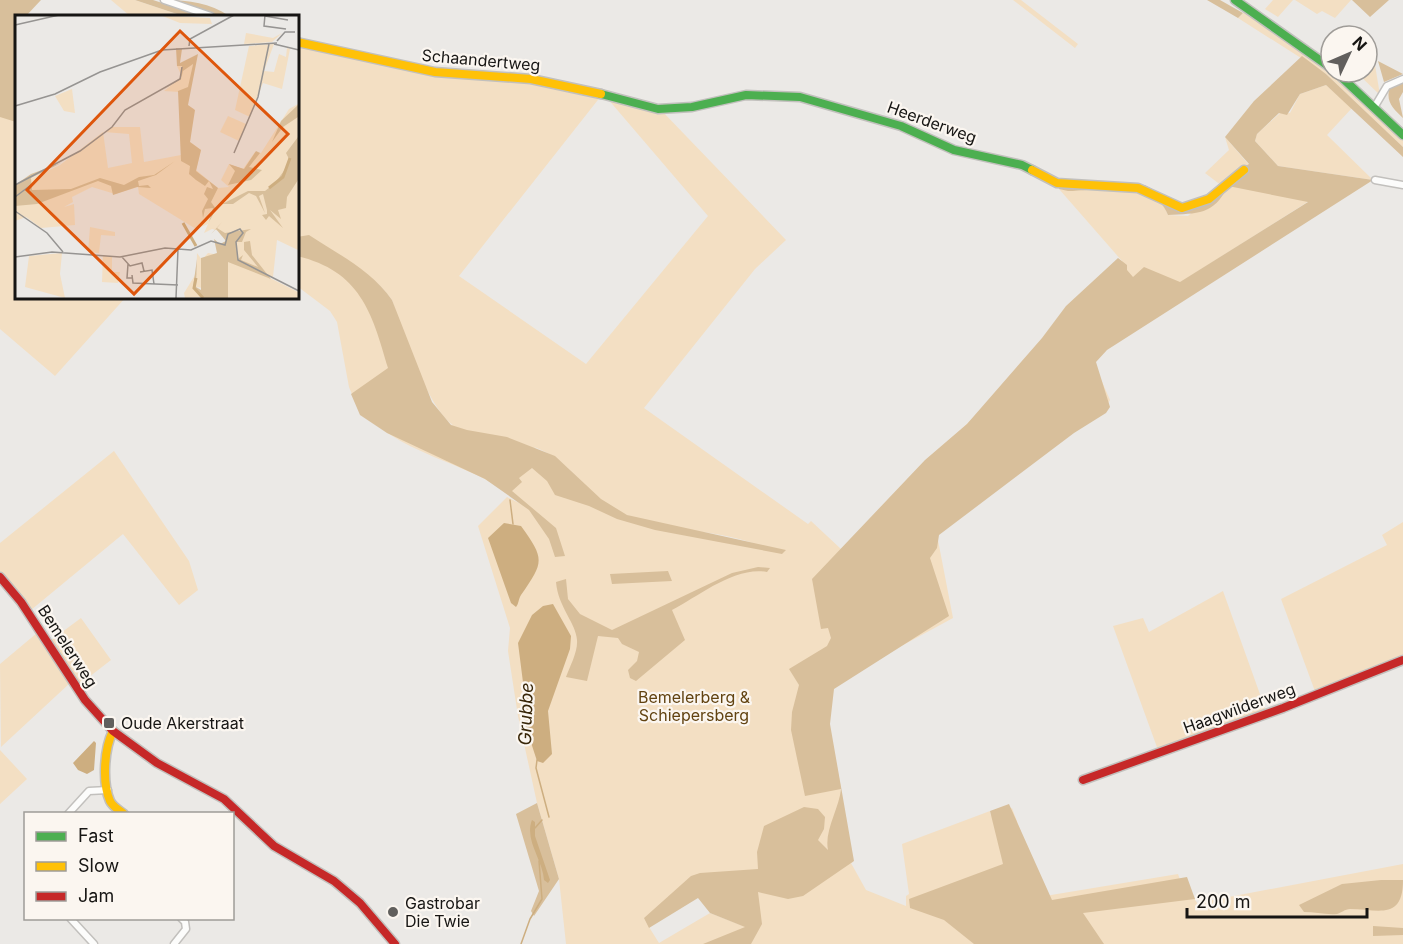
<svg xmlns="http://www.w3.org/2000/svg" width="1403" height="944" font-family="Inter,sans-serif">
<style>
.green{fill:#f3dfc3;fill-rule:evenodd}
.forest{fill:#d8bf9b}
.water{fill:#cdae80}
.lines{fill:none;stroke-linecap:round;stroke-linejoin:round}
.stream{stroke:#cdae80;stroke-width:1.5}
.street-casing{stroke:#c2c0bd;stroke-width:9}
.fast-casing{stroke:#c2c0bd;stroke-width:11}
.slow-casing{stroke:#c2c0bd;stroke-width:11}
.jam-casing{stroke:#c2c0bd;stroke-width:11}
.street{stroke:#fcfcfb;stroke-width:6}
.fast{stroke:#4caf50;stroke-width:8}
.slow{stroke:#ffc107;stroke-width:8}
.jam{stroke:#c62828;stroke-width:8}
.poi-dot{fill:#615f5d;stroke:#fbf6f0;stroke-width:2}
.labels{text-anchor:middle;stroke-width:4.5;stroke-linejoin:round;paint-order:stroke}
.street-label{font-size:16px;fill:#161513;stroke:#fbf6f0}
.park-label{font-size:16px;fill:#624311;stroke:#fbf6f0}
.poi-label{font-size:16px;fill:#161513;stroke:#fbf6f0;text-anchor:start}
.water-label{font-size:18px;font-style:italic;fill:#382608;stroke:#fbf6f0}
.inset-river{fill:none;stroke:#cdae80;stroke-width:3}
.inset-road{fill:none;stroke:#969492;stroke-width:1.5}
.view{fill:#de560c;fill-opacity:0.15;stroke:#de560c;stroke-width:3}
.inset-edge{fill:none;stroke:#161513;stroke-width:3}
</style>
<rect width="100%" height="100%" fill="#ebe9e6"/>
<path class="green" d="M0 0 1 36 16 48V297H126L55 376 0 329Z
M111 0H135L183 16H130Z
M1013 0H1021L1078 44 1075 48Z
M1273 0H1293L1278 17 1265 9Z
M1295 0H1351L1335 18 1322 11 1317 14Z
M1243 13H1250C1304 52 1355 93 1403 139V147L1326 74 1238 18Z
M1371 41 1380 95 1356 72H1367V46Z
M297 46 423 74 538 82 601 96 459 276 586 364 708 216 607 98 661 110 786 240 755 269 644 408 808 524 811 521 841 549 840 552 925 461 967 424 1122 261 1059 189C1092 195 1153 174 1168 215L1188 216 1222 186 1205 173 1229 150 1225 137 1249 165 1246 166 1309 201 1181 282 1089 352 1110 400 1107 405 937 535 953 618 833 683 825 704 841 788 840 798 853 862 851 863 866 890 906 906V896L909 894 902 844 990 811 991 816 1012 808 1045 896 1178 874 1187 899H1195L1197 903 1403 864V944H566L559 879 537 803 518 716 508 651 510 628 478 526 507 497 521 504C509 495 497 485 483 478 437 455 368 440 349 387L337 322 330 311 297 286ZM330 249C352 264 376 277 392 300 402 331 428 408 453 425L448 424 423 395 349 266ZM534 447C571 460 583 492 614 509 655 532 709 528 753 543L631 519 608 508ZM697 897 741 925 710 913 659 943 649 927Z
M1326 85 1352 108 1327 135 1373 180 1278 166 1255 141 1257 134 1280 113H1290L1300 94Z
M114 451 189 561 198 590 179 605 123 534 31 610 0 571V543Z
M1403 522V658L1316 694 1281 599 1387 545 1382 535Z
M1223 591 1266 711 1158 750 1113 626 1143 618 1149 632Z
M81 618 111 660 80 684 50 641Z
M37 633 70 683 1 747 0 664Z
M0 750 27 779 0 804Z"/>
<path class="forest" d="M0 0H41L26 16H16V122L0 117Z
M135 0H153L202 16H183Z
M166 0C189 0 210 3 229 16H215Z
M1207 0H1220L1243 13 1238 18Z
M1352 0H1389L1370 17Z
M1302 56 1326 74 1403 147V157L1326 85 1300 94 1287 115 1279 113 1257 134 1255 141 1278 166 1373 180 1107 350 1096 362 1110 407 1106 413 1074 433 939 535 937 548 930 558 949 616 834 689 830 724 854 861 803 896 788 899 758 892 762 924 751 944H703L745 927 710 913 698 898 649 928 644 918 691 876 700 873 758 869 757 852 764 826 804 807 818 809 825 817 824 829 818 840 828 850C824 831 839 809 841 789L805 796 791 730 792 712 799 685 789 669 827 646 831 638 828 628 821 629 812 579 925 460 967 424 1042 338 1066 306 1118 258 1127 265V270L1133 277 1144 267 1180 282 1308 202 1228 186C1213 216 1198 213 1168 215 1155 179 1100 190 1068 191L1059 189 1060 181 1145 185 1182 206 1206 199 1239 170 1249 164 1225 137 1254 101Z
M1378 61 1403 74 1384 82Z
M1403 82V92L1399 99 1403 118C1393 108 1385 102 1390 86Z
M309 235C338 254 372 271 392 300L432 402 451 425 467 430 507 437 555 456 601 499 627 515 786 550 782 554 655 530 617 519 589 506 555 495 547 481 532 468 519 478 522 482 512 491 556 528 565 556 555 557 549 539 529 510 485 479 387 433 360 415 351 394 388 368C372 312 360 271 297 256V237Z
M758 567 770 568 767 572C735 566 699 596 672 610L685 640 636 681 630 678 628 670 637 661 639 652 622 644 618 638 598 636 587 681 566 677C570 666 578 652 577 640 576 623 558 607 556 582L566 579 568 599 580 614 612 630 732 573Z
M668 571 672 581 612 584 610 574Z
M537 803 559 879 534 916 531 911 539 891 516 814Z
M1009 804 1052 900 1187 877 1195 899 1083 913 1104 944H974L944 920 910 908 909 899 1003 864 990 811Z
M1381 880H1403C1403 921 1378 909 1350 909 1345 909 1341 913 1337 914 1326 915 1315 912 1304 912L1299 905 1342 884Z
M1373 926 1403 928V935L1373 936Z"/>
<path class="water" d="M504 523 521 526C545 559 544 562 521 595 518 600 519 603 516 607L511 603 488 538Z
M553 604 571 636 570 649 548 711 552 754 543 763 537 761 523 718 526 706 518 643 532 615 543 606Z
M94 741 96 743 94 770 87 774 78 770 73 763Z
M532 820 535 822V836L550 880 548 883 544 880C543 860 524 840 532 820Z"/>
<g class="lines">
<path class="stream" d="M510 500 513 524
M537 760 536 768 549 817
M535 828 542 820
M521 944 530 919 542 899 539 861"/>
<g class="street-casing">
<path id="street" d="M164 0 211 16
M1375 106 1387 86 1403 79
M1375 180 1403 185
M68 814 89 791 108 790
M70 918 94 944
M174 944 186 929 185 922 181 918"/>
</g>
<g class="fast-casing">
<path id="fast" d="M1235 0 1331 68
M1336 72 1403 135
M601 94 658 109 692 107 746 95 800 97 901 126 954 150 1022 165 1032 170"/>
</g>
<g class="slow-casing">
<path id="slow" d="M297 42 435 72 531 79 601 94
M1032 170 1057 183 1138 188 1182 208 1209 199 1244 170
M113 731C104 749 102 783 110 801 113 807 119 810 124 814"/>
</g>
<g class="jam-casing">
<path id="jam" d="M0 577 21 602 85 700 113 731 157 763 224 799 274 846 334 881 360 903 395 944
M1083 780 1283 708 1403 660"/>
</g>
<use href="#street" class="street"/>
<use href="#fast" class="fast"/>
<use href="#slow" class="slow"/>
<use href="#jam" class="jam"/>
</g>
<g class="poi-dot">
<rect x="103" y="717" width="12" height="12" rx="3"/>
<circle cx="393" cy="912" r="6"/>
</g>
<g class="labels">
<g class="street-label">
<text transform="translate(481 60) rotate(5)" y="6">Schaandertweg</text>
<text transform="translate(932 122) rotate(20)" y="6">Heerderweg</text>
<text transform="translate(68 646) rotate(57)" y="6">Bemelerweg</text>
<text transform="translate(1239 708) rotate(-20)" y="6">Haagwilderweg</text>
</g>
<g class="park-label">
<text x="694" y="703">Bemelerberg &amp;<tspan x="694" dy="18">Schiepersberg</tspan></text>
</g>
<g class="poi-label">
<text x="121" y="729">Oude Akerstraat</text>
<text x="405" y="909">Gastrobar<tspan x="405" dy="18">Die Twie</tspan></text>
</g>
<g class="water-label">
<text transform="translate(526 714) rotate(-88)" y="6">Grubbe</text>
</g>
</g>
<g transform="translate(15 15)">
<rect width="284" height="284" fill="#ebe9e6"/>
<path d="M145 0 195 3 197 9 165 8ZM231 18 258 23 267 18 257 27 229 29ZM259 29 249 56 259 57 264 39 271 42 272 33 275 34 267 74 248 68 235 102 220 95 234 31ZM178 48 171 90 179 94 175 127 186 135 181 155 203 173 214 172 206 165 214 149 228 154 240 137 246 138 274 94 283 89V235L262 225 258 262 243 257 283 277V283H189L188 273 181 272 182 238 187 245 193 238 204 240 203 231 212 229 208 217 197 214 189 218 193 209 181 214 124 179 123 172 100 179 77 172 57 182 58 187 49 192 59 189 60 210 26 213 11 202 0 206V171L45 150 88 117 93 153 117 148 114 119 89 117 97 112H125L129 147 166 140 164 77 149 76 167 62 162 51H167L168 56ZM57 74 60 98 49 96 40 81ZM213 101 231 109 224 126 205 117ZM75 212 100 217V221L86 220 84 238 73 237ZM47 238 45 259 50 283 10 272 14 241ZM88 240 97 242V257H105L103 268 87 267ZM182 257 178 271 188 282 170 283 169 278Z" fill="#f3dfc3"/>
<path d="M161 33 167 34 165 48 183 39 173 90 180 95 175 127 186 135 181 156 203 173 196 187 201 194 194 207 198 193 190 194 188 203 187 196 193 184 189 179 192 172 198 174 194 166 190 171 181 165 174 159 175 151 166 146 163 76 173 72 178 49 168 56 166 64 148 75 165 63 167 51H162ZM283 90V102L268 112 257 127 266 106ZM283 122V165L272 182 271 193 263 195 266 204 255 195 268 213 254 201 251 205 247 200 252 199V195L248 179 244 181 250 198 241 181 234 178 218 189H207L233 176H250L260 168 271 153 274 144 271 138ZM241 136 245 138 234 152 247 155 236 165 213 170 220 156 214 149 229 154ZM160 146 141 160 123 166 124 171 133 170 136 173 122 172 98 180 96 171 83 166 22 189 0 191V170L16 159 46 148 16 163 17 175 56 174 85 163 109 170 124 162 139 160ZM207 207 202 213 210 218 236 214 231 217 227 227H221L223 244 228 240 226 245 243 252 229 235V227L235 226 237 240 256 264 213 247V283H188L178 272 182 244 181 272 186 275V243L202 238 199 224 205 229 211 226 201 214 196 219Z" fill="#d8bf9b"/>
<path class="inset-river" d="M254 173 268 162 275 143M168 208 181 231M181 263 179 273 188 283"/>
<path class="inset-road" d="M250 0 249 11 271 14M250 1 273 5M0 10 44 0M262 26 270 17H280M259 29 284 35M174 31 175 24 219 0M0 91 40 79 85 57 147 35 262 28M219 138 243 82 254 29M0 170 65 136 97 112 110 95 165 64 167 52M0 182 16 170M0 196 32 218 48 237M0 242 37 237 105 242 150 233 176 235 196 226 210 230 213 219 225 214 228 218 221 227 223 245 284 276M107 242 115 251 127 248 129 256M113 249 112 263H118M125 257 137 255 139 269M117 260 118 268 163 270M161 283 163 234"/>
<path class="view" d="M165 16 273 119 119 279 12 175Z"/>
<rect width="284" height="284" class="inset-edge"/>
</g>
<rect x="24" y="812" width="210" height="108" fill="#fbf6f0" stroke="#9f9c98" stroke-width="1.5"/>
<rect x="36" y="832" width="30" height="9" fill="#4caf50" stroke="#9f9c98" stroke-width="1.5"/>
<text x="78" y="842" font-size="18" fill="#161513">Fast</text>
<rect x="36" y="862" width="30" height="9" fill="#ffc107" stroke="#9f9c98" stroke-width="1.5"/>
<text x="78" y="872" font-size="18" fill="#161513">Slow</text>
<rect x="36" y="892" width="30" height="9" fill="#c62828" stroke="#9f9c98" stroke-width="1.5"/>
<text x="78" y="902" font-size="18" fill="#161513">Jam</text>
<g transform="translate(1349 54) rotate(46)"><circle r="28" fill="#fbf6f0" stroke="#9f9c98" stroke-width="1.5"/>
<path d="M0-4.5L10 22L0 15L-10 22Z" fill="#615f5d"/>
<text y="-9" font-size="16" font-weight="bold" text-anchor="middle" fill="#161513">N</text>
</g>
<path d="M1187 908v9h180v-9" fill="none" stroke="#161513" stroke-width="3"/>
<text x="1196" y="908" font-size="18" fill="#161513" stroke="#fbf6f0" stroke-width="4.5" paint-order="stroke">200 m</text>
</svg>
